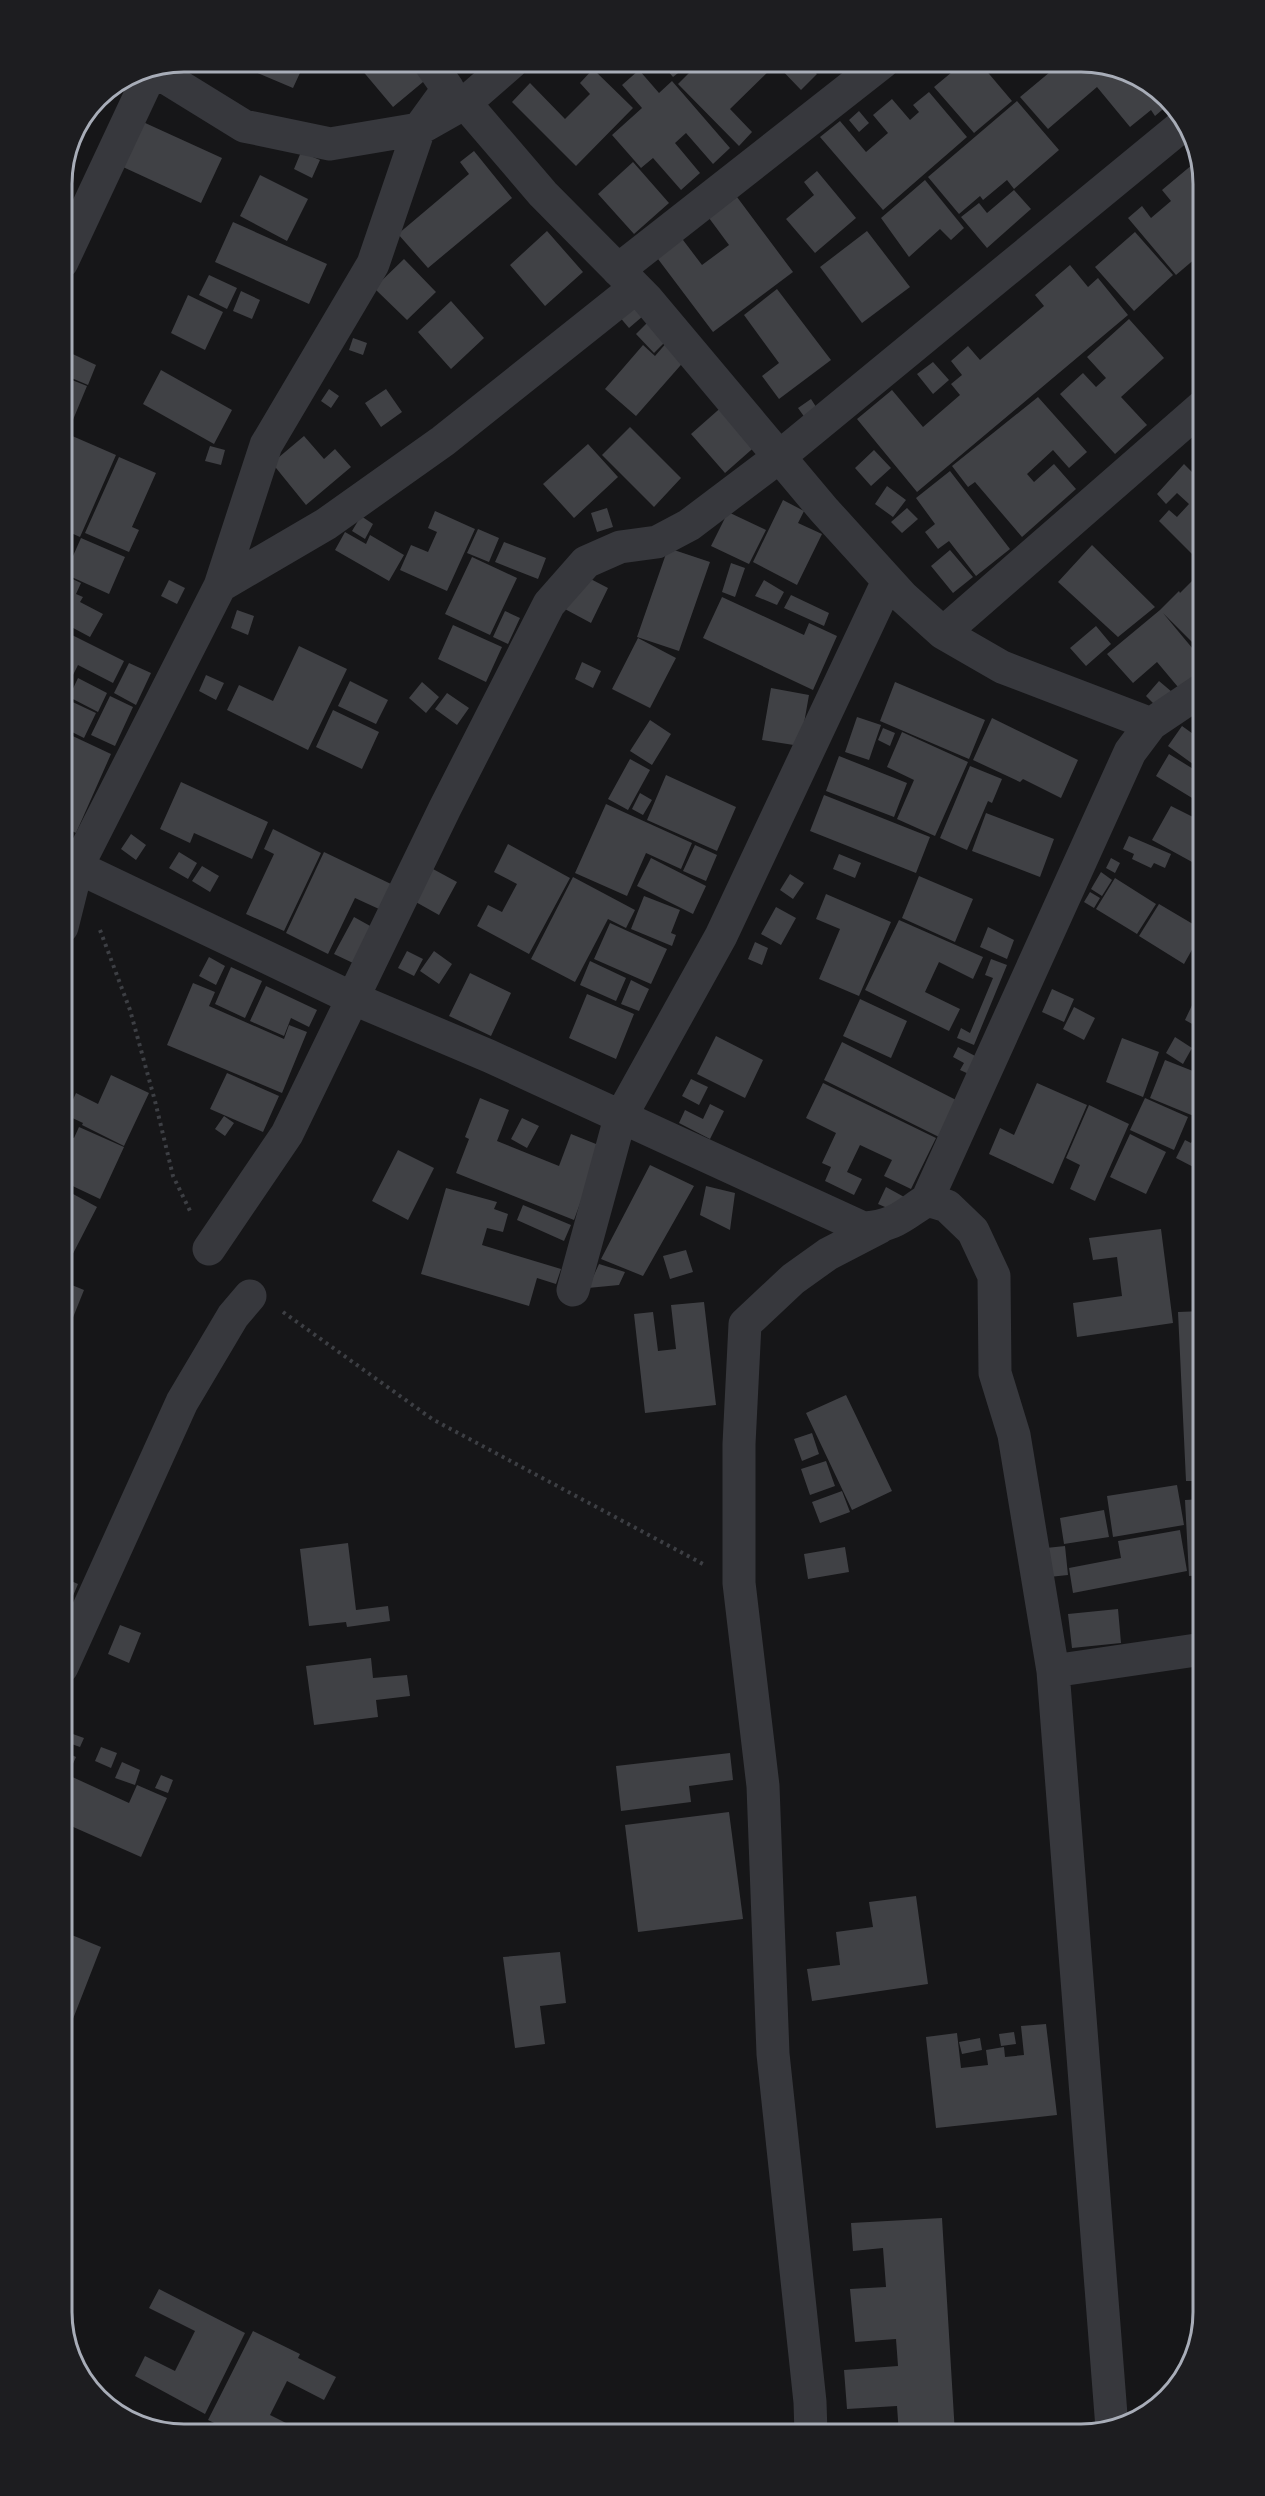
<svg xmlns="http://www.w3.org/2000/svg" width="1265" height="2496" font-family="'Archivo Narrow',sans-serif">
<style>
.building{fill:#404145}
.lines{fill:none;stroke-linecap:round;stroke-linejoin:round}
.path{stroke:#3d3f44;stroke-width:4;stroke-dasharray:3 4.5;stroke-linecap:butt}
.minor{stroke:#37383d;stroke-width:33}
.rim{fill:none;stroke:#a8adb8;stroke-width:3}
</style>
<rect width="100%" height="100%" fill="#161618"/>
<path class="building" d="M232 62H305L293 88Z
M370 62H417L429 77 393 107 361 69Z
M556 62H578L574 69Z
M660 62H692L673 77Z
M700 62H805L817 74 801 90 776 64 730 109 752 132 739 146 678 84Z
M964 62H979L1012 101 974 133 934 87Z
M1062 62H1089L1155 87 1169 104 1155 116 1151 110 1130 127 1097 87 1048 129 1020 97Z
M593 69 633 108 576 166 512 102 530 83 565 119 590 94 580 83Z
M639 70 659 93 672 81 730 148 713 164 686 133 675 143 700 173 681 190 653 158 641 168 612 135 642 108 622 85Z
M929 92 967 137 883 210 820 137 840 121 866 152 888 133 873 115 892 99 910 120 919 112 913 105Z
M1017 101 1059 150 1014 189 1007 180 983 200 980 196 959 214 928 177Z
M859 111 869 123 859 132 849 120Z
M143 122 222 158 201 203 123 167Z
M474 151 512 198 428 268 398 234 469 174 460 162Z
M301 152 320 160 312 178 294 169Z
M1199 159 1204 184 1203 252 1176 275 1128 218 1142 206 1151 218 1171 201 1162 190Z
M633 162 669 203 634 234 598 194Z
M817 171 856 218 815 253 786 219 814 195 804 182Z
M260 175 308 199 287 241 240 216Z
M925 180 964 228 951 240 940 229 909 257 881 218Z
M1014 190 1031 209 987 248 961 217 979 203 987 213Z
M737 197 793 272 713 332 655 255 680 236 702 265 729 245 709 218Z
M233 222 327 264 309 304 215 262Z
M547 231 583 272 545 306 510 265Z
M867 231 910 287 862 323 820 267Z
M1135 232 1173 275 1134 311 1095 267Z
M404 259 436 292 407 320 374 288Z
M1070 265 1088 287 1098 278 1128 315 917 492 857 419 892 390 923 427 960 395 951 384 962 375 951 361 968 346 980 360 1044 306 1035 295Z
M209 275 237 288 227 309 199 295Z
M777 289 831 360 779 399 762 376 779 363 744 315Z
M241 291 260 300 252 319 233 311Z
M188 295 223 312 205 350 171 333Z
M451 301 484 338 451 369 418 332Z
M631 303 643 316 629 328 618 315Z
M652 318 670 337 654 353 636 334Z
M1129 319 1164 358 1121 397 1147 425 1115 454 1060 394 1083 373 1096 387 1106 378 1087 357Z
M353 338 367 343 363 355 349 350Z
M668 341 687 358 636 416 605 389 643 345 655 356Z
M62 349 96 365 88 385 62 374Z
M933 362 949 380 933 394 917 374Z
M161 370 232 410 214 444 143 404Z
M62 376 87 386 70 427 62 424Z
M329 389 339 396 331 408 321 401Z
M386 389 402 412 381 427 365 403Z
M1038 397 1087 452 1069 468 1053 450 1027 474 1034 482 1054 464 1076 489 1022 537 975 482 968 487 952 466Z
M811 399 820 413 808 422 798 408Z
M725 404 759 443 725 473 691 434Z
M630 427 681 478 654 507 602 455Z
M70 435 116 455 80 537 62 529V455Z
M304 436 324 459 335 449 351 467 306 505 272 463Z
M588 444 618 477 574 518 543 484Z
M210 446 225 450 221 465 205 461Z
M874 450 891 468 871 486 855 468Z
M119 457 156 473 132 527 139 530 129 552 85 533Z
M1184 464 1194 474 1203 464V565L1159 521 1169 510 1177 517 1189 504 1177 493 1166 504 1157 494Z
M950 471 1010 549 976 576 949 541 938 549 925 532 935 524 916 498Z
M887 486 906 500 893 517 875 504Z
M783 500 804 511 798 523 822 534 797 585 753 562Z
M607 508 613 527 597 532 591 513Z
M907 508 918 519 902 533 891 522Z
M435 511 475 529 447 591 400 570 411 545 428 552 437 532 428 528Z
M728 512 766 530 749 564 711 546Z
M361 516 373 524 365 539 352 531Z
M478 529 499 538 489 562 467 553Z
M345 532 366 544 370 535 404 555 389 581 335 550Z
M81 538 125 557 109 594 65 574Z
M504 542 546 558 538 579 495 562Z
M1092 545 1155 607 1118 637 1058 582Z
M668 548 710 562 679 651 637 637Z
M950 550 973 577 953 593 931 566Z
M472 557 517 578 490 635 445 614Z
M731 563 745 568 735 597 722 592Z
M1203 570V653L1163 613 1203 661V674L1183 693 1157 662 1133 683 1107 654 1160 610 1179 591 1180 593Z
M581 574 608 588 591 623 563 608Z
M66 576 81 583 76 594 83 597 80 602 103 614 90 637 62 622V585Z
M169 580 185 588 177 604 161 596Z
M764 580 784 592 777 605 755 596Z
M791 595 829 613 824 626 784 608Z
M722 597 804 635 809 623 837 636 813 690 703 638Z
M237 610 254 616 248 635 231 628Z
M505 611 520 618 508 644 493 637Z
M453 625 502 647 486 682 438 659Z
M1096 626 1111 644 1086 666 1070 648Z
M62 630 124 661 113 683 78 665 62 697 96 713 84 738 62 727Z
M638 638 676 658 650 708 612 689Z
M299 646 347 669 308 750 227 710 239 685 273 701Z
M582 662 601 671 593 688 575 679Z
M129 663 151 673 136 705 114 693Z
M206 675 224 683 216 700 199 691Z
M78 678 107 693 98 712 69 697Z
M350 681 388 700 376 724 338 706Z
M1159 681 1172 692 1158 708 1146 696Z
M422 682 439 697 426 713 409 698Z
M895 682 985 720 969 759 880 721Z
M771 688 809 695 800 746 762 740Z
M447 693 469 708 457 725 435 709Z
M110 696 133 707 115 746 91 735Z
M333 710 379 732 362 769 316 747Z
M857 717 881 725 869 760 845 752Z
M992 718 1078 760 1061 798 1023 779 1020 782 973 760Z
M650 720 671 734 652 765 630 751Z
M1182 726 1203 741V759L1197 767 1168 746Z
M883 728 895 733 890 746 878 740Z
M62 731 111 754 76 833 62 826Z
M902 732 968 762 935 836 897 819 914 780 887 767Z
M1169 754 1203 775V789L1197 801 1156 776Z
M839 756 907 783 894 817 826 791Z
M630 759 650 770 628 810 608 799Z
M970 766 1002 779 992 803 988 801 967 850 940 838Z
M666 775 736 807 717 851 647 820Z
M181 782 268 822 252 859 194 833 190 843 160 829Z
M640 793 652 800 643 815 632 809Z
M824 795 930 837 916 873 810 831Z
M606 804 692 843 681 869 646 853 627 896 575 873Z
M1171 806 1203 822V868L1152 840Z
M986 813 1054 839 1040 877 972 851Z
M273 829 321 853 284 931 246 914 274 854 264 849Z
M131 834 146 845 136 860 121 849Z
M1129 836 1171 854 1165 868 1154 863 1151 868 1132 859 1134 854 1123 849Z
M508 844 570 878 529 954 477 926 488 905 502 912 517 884 494 872Z
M695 845 717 855 706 881 683 871Z
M179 852 197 863 188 879 169 868Z
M324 852 391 884 379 909 355 898 328 954 286 933Z
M839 854 861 863 855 878 833 869Z
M651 858 706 886 693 914 637 886Z
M1111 858 1120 863 1115 873 1106 868Z
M202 866 219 876 210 892 192 881Z
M433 869 457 882 439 915 414 901Z
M1101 872 1112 880 1102 896 1091 889Z
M790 874 804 883 793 899 780 890Z
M919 876 973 899 955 942 902 918Z
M573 877 635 910 626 928 608 919 575 982 531 959Z
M1115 878 1156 904 1137 934 1096 909Z
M1203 886V905L1196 901Z
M1090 892 1100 898 1094 908 1084 902Z
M826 894 891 922 859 996 819 979 840 929 816 919Z
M644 896 680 910 671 933 676 935 672 946 631 929Z
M1159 904 1203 930 1184 964 1139 936Z
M776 907 796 918 781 945 761 934Z
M354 917 372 927 353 963 334 954Z
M899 920 983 957 973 979 939 962 925 992 960 1009 949 1031 865 990Z
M610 923 667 949 651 984 594 959Z
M988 927 1014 940 1007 959 980 947Z
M755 942 768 948 762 965 748 959Z
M407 951 423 959 414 976 398 968Z
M434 951 452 964 439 984 420 971Z
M209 957 225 966 216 985 199 976Z
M991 959 1007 965 974 1045 957 1038 961 1028 970 1033 993 978 985 975Z
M590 961 626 978 616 1001 580 985Z
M231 967 262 981 245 1018 215 1004Z
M470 973 511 993 491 1036 449 1016Z
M631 980 649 989 639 1011 621 1004Z
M1203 982V1030L1185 1020Z
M193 983 215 992 209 1006 284 1039 289 1025 307 1032 282 1093 167 1045Z
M266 986 317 1010 309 1027 291 1018 284 1036 250 1021Z
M1052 989 1074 999 1064 1022 1042 1012Z
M587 994 634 1014 616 1059 569 1038Z
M860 999 907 1021 891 1058 843 1036Z
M1074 1007 1095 1018 1084 1040 1063 1029Z
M716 1036 763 1060 745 1098 697 1074Z
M1175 1037 1192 1048 1183 1064 1166 1053Z
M1122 1038 1159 1052 1143 1097 1106 1082Z
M842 1042 960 1102 943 1139 824 1080Z
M958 1047 979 1058 971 1075 960 1070 964 1063 953 1057Z
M1165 1060 1203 1075V1111L1201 1119 1150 1098Z
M227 1073 279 1096 263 1132 210 1109Z
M111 1075 149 1093 124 1146 82 1125 83 1123 66 1115 76 1093 98 1104Z
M691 1079 708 1087 699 1105 682 1096Z
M823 1083 936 1138 911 1189 884 1176 892 1160 860 1145 847 1172 862 1179 854 1195 825 1181 831 1167 822 1163 836 1133 806 1118Z
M1037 1083 1087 1105 1053 1184 989 1154 1000 1128 1014 1135Z
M480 1098 509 1110 497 1141 559 1166 571 1134 601 1146 574 1220 456 1173 469 1139 465 1137Z
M1145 1098 1188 1117 1174 1150 1130 1130Z
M710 1104 724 1111 710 1139 679 1123 685 1110 703 1119Z
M1089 1105 1129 1124 1095 1201 1070 1189 1080 1165 1066 1158Z
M224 1116 234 1123 225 1136 215 1129Z
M522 1118 539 1126 527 1148 511 1139Z
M79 1127 124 1147 100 1199 62 1181V1133L74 1138Z
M1130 1134 1166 1152 1146 1194 1110 1177Z
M1194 1138 1203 1143V1172L1176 1158 1185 1140 1191 1143Z
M398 1150 434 1168 408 1220 372 1201Z
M650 1165 694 1186 643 1276 601 1259Z
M1203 1181V1206L1199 1208 1192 1184Z
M706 1186 735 1193 730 1230 700 1215Z
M886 1187 906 1198 899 1213 878 1204Z
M62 1188 97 1207 62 1275Z
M446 1188 497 1202 494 1209 508 1214 503 1232 487 1228 482 1245 561 1269 556 1284 537 1278 529 1306 421 1274Z
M523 1205 571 1225 564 1241 517 1220Z
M1161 1229 1173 1323 1077 1337 1073 1303 1122 1296 1117 1257 1093 1260 1089 1238Z
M686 1250 693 1272 670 1279 663 1256Z
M599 1264 625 1272 619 1285 588 1288Z
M62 1281 84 1290 62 1345Z
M704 1302 716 1405 645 1413 634 1314 653 1312 658 1351 676 1349 671 1305Z
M1203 1311V1481H1186L1178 1312Z
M846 1395 892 1491 852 1510 806 1413Z
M812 1433 819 1454 802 1461 794 1439Z
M826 1461 835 1486 810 1495 801 1469Z
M1177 1485 1184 1525 1113 1537 1107 1496Z
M842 1491 850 1512 820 1523 812 1502Z
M1203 1499V1575L1189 1576 1185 1500Z
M1104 1510 1109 1537 1064 1544 1060 1518Z
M1180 1530 1187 1571 1073 1593 1069 1568 1121 1558 1118 1541Z
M348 1543 356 1610 388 1606 390 1621 347 1627 346 1622 309 1626 300 1549Z
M1065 1546 1068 1575 1049 1577 1046 1548Z
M845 1547 849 1572 808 1579 804 1554Z
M62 1577 78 1584 62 1622Z
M1118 1609 1121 1643 1072 1648 1068 1614Z
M120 1625 141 1633 129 1663 108 1654Z
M371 1658 373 1678 407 1675 410 1696 376 1700 378 1717 314 1725 306 1666Z
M70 1733 84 1738 80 1747 66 1742Z
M101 1747 117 1753 111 1768 95 1761Z
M62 1750 76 1757 68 1775 129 1803 137 1785 167 1798 141 1857 62 1822Z
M730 1753 733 1780 689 1786 691 1802 621 1811 616 1766Z
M122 1762 140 1770 135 1785 115 1778Z
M161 1775 173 1780 168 1793 155 1788Z
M729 1812 743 1919 638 1932 625 1825Z
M916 1896 928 1984 812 2001 807 1969 840 1965 836 1932 873 1927 869 1902Z
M62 1931 101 1947 71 2024 62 2020Z
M560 1952 566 2003 540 2006 545 2044 515 2048 503 1957Z
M1046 2024 1057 2115 936 2128 926 2037 957 2033 961 2068 988 2065 986 2050 1004 2047 1005 2057 1024 2055 1021 2026Z
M1014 2032 1016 2044 1001 2046 999 2034Z
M980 2038 982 2050 962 2054 959 2042Z
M942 2218 955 2434H899L897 2406 847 2409 844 2370 898 2366 896 2339 855 2342 850 2289 886 2287 883 2248 853 2251 851 2223Z
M159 2289 245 2333 205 2414 135 2376 145 2356 175 2371 195 2331 149 2308Z
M253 2331 300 2354 298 2358 336 2377 324 2400 287 2381 270 2415 308 2434H237L208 2420Z"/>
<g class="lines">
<path class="path" d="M100 930 130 1010 155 1101 173 1176 190 1211
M283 1312 432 1419 703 1564"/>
<path class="minor" d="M429 62 448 89 419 129 373 264 266 445 220 586 77 867 352 998 489 1056 863 1228C895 1226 902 1216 927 1200L1130 752 1151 724 1203 689
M150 68 244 126 330 144 419 129 465 103 512 62
M465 103 543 194 647 299 824 510 903 597 943 633 1002 667 1151 724
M62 262 152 70
M618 270 883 62
M220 586 326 524 443 441 635 288
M943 633 1203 406
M62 927 77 867 62 866
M927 1200 947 1206 973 1231 994 1276 995 1373 1014 1435 1053 1671 1203 1649
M209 1249 287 1134 445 808 549 604 586 562 620 547 657 542 689 525 779 457 1184 124
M573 1290 620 1118 721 936 888 581
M62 1667 182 1402 233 1316 250 1296
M1053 1671 1112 2428
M811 2434 810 2402 773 2054 763 1786 739 1583V1444L745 1324 793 1279 828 1254 880 1227"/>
</g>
<path d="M0 0H1265V2496H0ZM184 72H1081A112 112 0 0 1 1193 184V2312A112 112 0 0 1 1081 2424H184A112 112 0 0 1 72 2312V184A112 112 0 0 1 184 72Z" fill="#1d1d20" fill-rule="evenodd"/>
<path class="rim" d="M184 72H1081A112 112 0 0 1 1193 184V2312A112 112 0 0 1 1081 2424H184A112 112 0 0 1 72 2312V184A112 112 0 0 1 184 72Z"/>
</svg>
